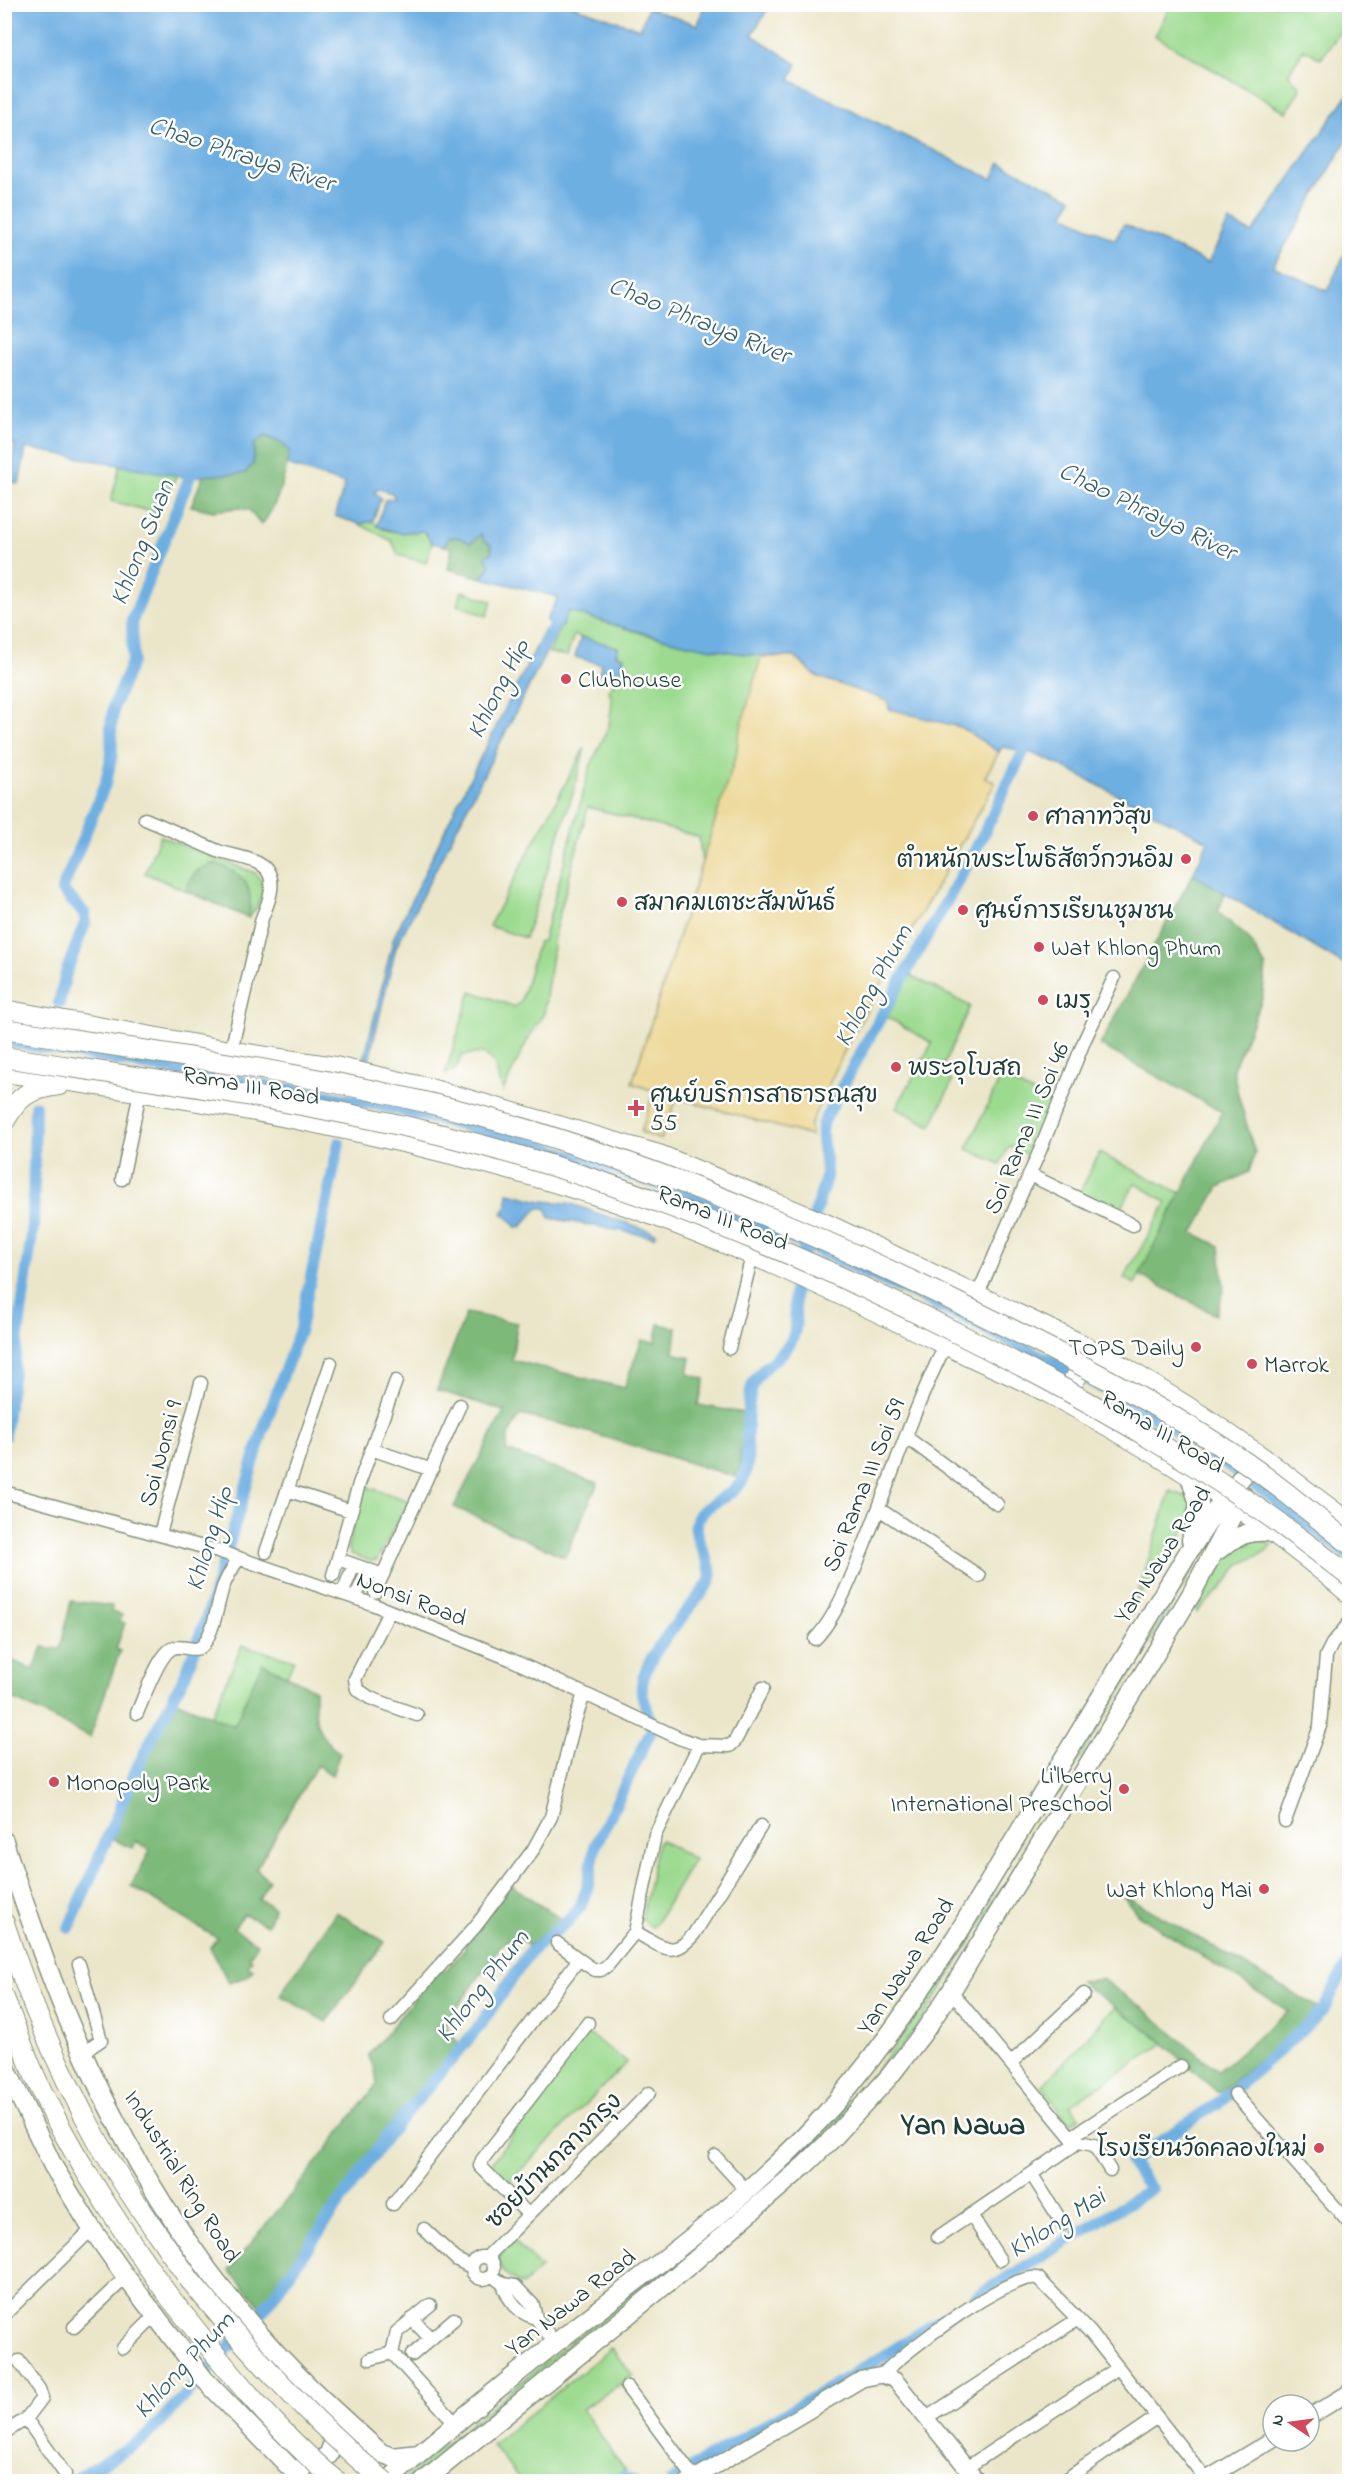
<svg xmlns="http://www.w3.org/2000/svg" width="1354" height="2486" font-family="'Indie Flower','Playpen Sans Thai',sans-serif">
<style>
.green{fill:#9cda8f;stroke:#5e8c62;stroke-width:1.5}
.forest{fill:#7dba7a;stroke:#4e7c57;stroke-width:1.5}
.sand{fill:#eeda9e;stroke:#868c69;stroke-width:1.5}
.water{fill:#6eafe2;stroke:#46768b;stroke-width:1.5}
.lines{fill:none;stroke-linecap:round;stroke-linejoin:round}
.canal{stroke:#6eafe2;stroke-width:12}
.minor-casing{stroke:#85927e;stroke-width:15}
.tertiary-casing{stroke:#85927e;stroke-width:18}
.secondary-casing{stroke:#85927e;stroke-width:21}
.primary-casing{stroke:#85927e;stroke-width:22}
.minor{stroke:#fff;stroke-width:12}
.tertiary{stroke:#fff;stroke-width:15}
.secondary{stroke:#fff;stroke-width:18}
.primary{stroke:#fff;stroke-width:20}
.primary-bridge-casing{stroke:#85927e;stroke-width:22;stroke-linecap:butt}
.primary-bridge{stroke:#fff;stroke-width:20}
.poi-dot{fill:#d1495b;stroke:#fff;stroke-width:2}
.labels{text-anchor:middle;stroke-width:5;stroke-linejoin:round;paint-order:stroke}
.poi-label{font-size:24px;fill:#1f3d34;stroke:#fff;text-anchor:start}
.street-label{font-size:24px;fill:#1f3d34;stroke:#fff}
.water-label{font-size:26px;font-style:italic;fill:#375f68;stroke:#fff}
.district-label{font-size:30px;font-weight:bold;fill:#1f3d34;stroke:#fff}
</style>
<rect width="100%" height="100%" fill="#fff"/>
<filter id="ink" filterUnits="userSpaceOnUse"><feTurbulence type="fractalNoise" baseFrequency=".0167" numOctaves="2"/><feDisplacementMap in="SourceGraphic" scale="12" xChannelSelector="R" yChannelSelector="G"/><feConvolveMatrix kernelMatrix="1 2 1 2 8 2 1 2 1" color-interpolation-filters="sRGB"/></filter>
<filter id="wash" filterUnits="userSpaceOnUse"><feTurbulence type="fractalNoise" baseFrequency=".008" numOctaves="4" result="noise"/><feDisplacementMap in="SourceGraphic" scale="24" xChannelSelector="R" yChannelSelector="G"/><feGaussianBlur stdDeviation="1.35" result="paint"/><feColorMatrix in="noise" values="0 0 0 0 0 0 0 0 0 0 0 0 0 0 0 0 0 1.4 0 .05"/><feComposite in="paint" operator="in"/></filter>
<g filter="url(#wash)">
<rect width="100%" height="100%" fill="#ebe6c9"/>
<path class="green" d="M1161 5H1349V19L1321 59 1304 49 1288 74 1301 88 1286 112 1155 36 1168 10Z
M120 465 177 475 157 513 111 501Z
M373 521C384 536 408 532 424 531L432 543 426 563 398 555 392 541 359 524Z
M462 591 492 601 487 616 457 605Z
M568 611 651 636 795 657 738 738 737 752 702 863 699 837 588 807 555 931 544 1013 527 1041 503 1091 493 1061 483 1053 463 1055 455 1070 445 1074 471 991 515 1007 521 1001 538 942 543 941 590 767 609 726 612 701 609 691C623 671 613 667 618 648L574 635 567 656 549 653Z
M585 747 574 790 525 938 489 926Z
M160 836 255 873C270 887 260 904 249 918L145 873Z
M910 975 970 1006 942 1069 952 1082 931 1126 896 1108 932 1043 887 1017Z
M1001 1077 1055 1104 1032 1157 1009 1146 1000 1164 967 1149Z
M1099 1153 1181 1193 1135 1284 1124 1278 1167 1202 1135 1183 1119 1213 1079 1194Z
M365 1486 409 1501 377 1560 371 1561 351 1554 348 1547Z
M1170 1491 1190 1498 1194 1503 1184 1532 1135 1603Z
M1260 1538 1272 1545 1266 1552 1240 1564 1221 1589 1196 1613 1223 1560 1238 1543Z
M1203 1547 1205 1549 1059 1794 1055 1795 1051 1792 1097 1722Z
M242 1645 294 1660 287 1676 262 1664 234 1726 211 1717Z
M661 1840 694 1859 656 1924 652 1927 642 1920 657 1843Z
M1006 1885 927 2012 886 2069 844 2117 767 2191 411 2481 399 2482 780 2170C815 2136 851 2102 881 2064 923 2012 958 1954 995 1897Z
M1115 2007 1164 2043 1071 2105 1080 2118 1069 2124 1042 2086Z
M587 2033 627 2062 506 2185 488 2168Z
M514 2241 541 2268 522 2285 504 2273 498 2263 500 2256Z
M611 2348 633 2376 582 2409 625 2470 606 2481H521L492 2445Z"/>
<path class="forest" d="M265 436 281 443 290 451C285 474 278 507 261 525L249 510 238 508 213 511 191 506 204 474 245 473 253 464 254 444Z
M481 533C496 549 495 561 482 578L448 569 452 548 444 546 448 538 458 537 471 543Z
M216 863C247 876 254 885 249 918L186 891C190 874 200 867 216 863Z
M1193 874 1225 893 1218 912 1248 938 1266 967 1262 999 1233 1069 1237 1091 1255 1153 1249 1172 1219 1187 1193 1233 1220 1246 1224 1291 1216 1315 1139 1275 1222 1112 1100 1045Z
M466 1313 517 1323 512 1360 624 1388 642 1340 655 1343 659 1324 677 1328 674 1353 691 1358 688 1374 705 1379 698 1405 744 1413 740 1466 736 1477 565 1425 520 1415 508 1436 506 1451 598 1483 565 1557 454 1507 504 1411 437 1390Z
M71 1601 112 1606 111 1612 122 1615 120 1622 125 1623 116 1649 120 1651 90 1737 5 1695V1657L33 1670 43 1647 60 1649Z
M262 1663 315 1690C314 1719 315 1736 340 1753L332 1775 317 1765 256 1869 269 1880 259 1899 274 1908 267 1925 243 1914 234 1928 258 1944 249 1957 252 1959 248 1966 253 1969 247 1976 229 1983 210 1947 217 1938 131 1886 150 1851 136 1841 133 1848 111 1839 138 1772 176 1701 234 1726Z
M511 1885 562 1920 528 1946 517 1935 502 1944 445 2025 459 2044 384 2132 330 2213 261 2307 229 2270 302 2181 377 2084 375 2069 368 2056 440 1967 445 1971 465 1949V1942Z
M1121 1893 1319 2008 1310 2019 1220 2092H1217L1156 2036 1080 1982 1102 1979 1148 2012 1218 2071 1288 2011 1138 1915Z
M336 1912 385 1942 326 2022 280 1995Z"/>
<path class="sand" d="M761 657H795L816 676 888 701 889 709 960 727 999 752 985 777 995 783 849 1041 810 1125 811 1136 677 1098 661 1140 641 1132 654 1091 632 1083 737 752 738 738Z"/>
<path class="water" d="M568 4 640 29 648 8 698 25 704 5H770L752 35 797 64 790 80 992 179 1000 163 1072 198 1064 215 1115 240 1124 224 1208 263 1229 221 1252 233 1349 93V137L1273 266 1327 291 1349 245V968L1193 874 1208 841 1051 761 1029 752 1002 747 999 752 960 727 889 709 888 701 816 676 795 657C717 657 642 633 568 611L562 627 546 621 558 597 482 578 490 567 486 557 492 552 491 544 484 541 481 534 471 543 458 537 448 538 444 546 432 543 424 531 400 533 377 526 385 500 395 498 392 493 379 489 374 492 381 498 373 521 359 524 335 516 345 484 287 465 289 450 281 443 265 436 254 444 253 464 245 473 185 477 26 448 19 484 8 482 15 445 4 443 5 5Z
M545 630 555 635 396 947 369 1060 364 1059 394 937 463 792Z
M581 637 618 647 616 655 624 657 617 679 599 674 601 664 575 657Z
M508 1193 541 1201 568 1203 656 1233 654 1237 550 1218 546 1208H539L534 1212 521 1227H515L514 1223 502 1213 507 1206Z"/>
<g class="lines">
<path class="canal" d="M544 645 562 610
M59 1003 67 970 85 923V914L62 890 106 782 112 754 111 727 114 705 133 660 132 621 196 461
M13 1042 385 1106 528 1142 663 1185 806 1245 923 1298 1091 1381 1167 1424 1264 1491 1350 1557
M4 1436 33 1227 35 1106
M69 1928 137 1768 186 1673 209 1611 263 1430 300 1329 339 1143
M976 2297 1151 2189 1130 2162 1222 2100 1312 2021 1324 2009 1350 1958
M693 2467 879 2359 956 2310
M71 2482 145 2438 265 2308 387 2136 478 2028 530 1952 568 1921 580 1907 588 1886 595 1847 652 1729C652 1714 640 1700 642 1685 646 1651 692 1609 710 1581 715 1561 690 1540 697 1520 704 1502 736 1497 744 1477 749 1466 747 1453 747 1441 747 1424 747 1398 754 1382 763 1364 786 1356 793 1337 799 1321 792 1304 795 1287 802 1250 816 1214 826 1177 827 1157 820 1142 822 1125 869 1034 922 946 972 856 993 817 1010 776 1031 737
M615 2482 623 2477 632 2482
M671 2482 680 2476"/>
</g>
</g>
<g filter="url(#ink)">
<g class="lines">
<g class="minor-casing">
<path id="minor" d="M145 819C170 829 194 841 218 851 232 856 256 858 266 869 278 882 267 906 262 918L231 1051
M1030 1175 1133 1225
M122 1179 140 1092
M978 1294 1041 1148 1085 1039 1114 978
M729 1348 752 1256
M906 1437 997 1504
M371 1449 432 1470
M287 1490 351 1511
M4 1492 221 1552 372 1604 510 1659 679 1738 699 1745 730 1746 735 1741 763 1688
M879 1509 979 1576
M160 1534 201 1383
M266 1552 331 1363
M338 1559 383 1575
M333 1575 359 1484 396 1381
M375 1592 460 1405
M342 1594 354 1565
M355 1598 368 1570
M389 1612 355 1679 357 1689 370 1698 417 1715
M815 1639C839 1615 858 1560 871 1528 895 1467 916 1403 946 1344
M137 1713C143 1700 159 1653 173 1648 183 1644 196 1654 203 1645 215 1629 217 1605 223 1587 227 1577 233 1567 239 1558
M1285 1821 1320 1726 1326 1656 1332 1644 1350 1622
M635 1932C661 1945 672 1961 694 1934L761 1826
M557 1943 587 1965 595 1970H601L608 1965 635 1932 655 1835 699 1745
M79 1964 101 2040 82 2053
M391 2020 475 1927 533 1850 551 1817 574 1724 584 1694
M1011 2063 1084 1994
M1235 2094 1350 2224
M1071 2137 1181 2066
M1074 2141 1094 2145 1110 2170
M715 2156 747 2191
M1032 2175 1063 2224
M393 2204 579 1959
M528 2214 480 2166 482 2160 588 2023
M971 2215 1000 2260
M424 2229 457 2260 471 2267
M938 2237 1074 2145V2141L951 1991
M472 2268a11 11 0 1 1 22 0a11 11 0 1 1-22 0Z
M487 2257 649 2093
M491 2275 503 2284 515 2286 533 2305 536 2318 555 2343
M503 2284C508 2300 519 2314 536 2318
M4 2315 92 2229
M412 2319 431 2339
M74 2327 126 2277
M123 2348 155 2316
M392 2353 397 2332 430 2305
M412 2355 454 2319
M370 2359 392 2353 456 2424
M882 2375C903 2352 1010 2272 1038 2278L1090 2332 1206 2479
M627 2387 694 2478
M926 2418 1078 2319
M26 2419 65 2474
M4 2433 26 2419 42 2398 39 2389 19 2361
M966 2468 1118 2368
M1062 2482 1157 2417"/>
</g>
<g class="tertiary-casing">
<path id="tertiary" d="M1309 2417 1350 2392
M688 2482 862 2379 882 2375 895 2380 978 2482
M1202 2482 1273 2439"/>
</g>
<g class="secondary-casing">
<path id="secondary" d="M1190 1476 1199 1504 1191 1540
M1217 1551C1237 1535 1250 1529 1275 1533
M4 1841C12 1870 23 1899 33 1927 85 2079 162 2226 270 2346 304 2384 343 2419 381 2453L392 2457 419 2454
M4 2064 53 2166 92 2229 126 2277 204 2379 304 2482
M302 2467 328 2456 340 2425
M386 2482C444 2433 502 2384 562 2338 650 2270 743 2203 819 2121 872 2064 914 2000 957 1935L1189 1551 1224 1498 1260 1456
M423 2482 693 2262 805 2165 835 2136 889 2077 923 2033 950 1993 1192 1593 1243 1495"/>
</g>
<g class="primary-casing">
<path id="primary" d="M4 1010 240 1053 335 1067 427 1088 659 1155 830 1226 1080 1344 1125 1368 1202 1416 1260 1456 1350 1524
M4 1072C204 1098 401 1133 593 1194 716 1234 835 1291 951 1347 984 1363 1018 1377 1051 1394 1156 1451 1260 1515 1350 1594
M234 1104C217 1083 222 1071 240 1053
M4 1122C19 1095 29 1089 59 1085
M1050 1393C1074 1386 1084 1375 1080 1349
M4 1923C28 1998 60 2073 98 2141 125 2189 158 2234 189 2279
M4 1998C17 2032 30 2068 46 2100 81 2169 124 2233 168 2295"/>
</g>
<use href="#minor" class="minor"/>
<use href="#tertiary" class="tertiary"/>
<use href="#secondary" class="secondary"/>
<use href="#primary" class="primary"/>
<g class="primary-bridge-casing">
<path id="primary-bridge" d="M4 1029C161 1053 320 1074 473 1114 632 1157 783 1219 931 1290 1037 1341 1141 1393 1239 1458 1278 1484 1313 1515 1350 1544
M4 1057C159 1081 315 1102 466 1141 634 1185 796 1252 951 1330 1092 1400 1227 1478 1350 1577
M189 2279C249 2352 312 2421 385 2482
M168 2295C220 2361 272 2428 338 2482"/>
</g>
<use href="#primary-bridge" class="primary-bridge"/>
</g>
</g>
<g class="poi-dot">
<circle cx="566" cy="679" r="6"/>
<circle cx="1033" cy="816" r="6"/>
<circle cx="1186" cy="859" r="6"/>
<circle cx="622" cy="902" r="6"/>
<circle cx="963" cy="910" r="6"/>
<circle cx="1039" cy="947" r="6"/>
<circle cx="1043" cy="1000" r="6"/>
<circle cx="896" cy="1067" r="6"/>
<path d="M633 1099h6v6h6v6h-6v6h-6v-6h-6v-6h6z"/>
<circle cx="1196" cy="1347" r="6"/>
<circle cx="1252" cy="1364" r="6"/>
<circle cx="54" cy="1782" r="6"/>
<circle cx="1124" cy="1789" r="6"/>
<circle cx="1264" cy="1889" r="6"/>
<circle cx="1319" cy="2148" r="6"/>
</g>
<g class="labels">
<g class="poi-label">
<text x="578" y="687">Clubhouse</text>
<text x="1045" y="824">ศาลาทวีสุข</text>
<text x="1174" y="867" text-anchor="end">ตำหนักพระโพธิสัตว์กวนอิม</text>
<text x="634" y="910">สมาคมเตชะสัมพันธ์</text>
<text x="975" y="918">ศูนย์การเรียนชุมชน</text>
<text x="1051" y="955">Wat Khlong Phum</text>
<text x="1055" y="1008">เมรุ</text>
<text x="908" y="1075">พระอุโบสถ</text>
<text x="650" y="1102">ศูนย์บริการสาธารณสุข<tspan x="650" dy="28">55</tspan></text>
<text x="1184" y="1355" text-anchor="end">TOPS Daily</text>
<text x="1264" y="1372">Marrok</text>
<text x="1112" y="1783" text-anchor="end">Li'lberry<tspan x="1112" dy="28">International Preschool</tspan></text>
<text x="66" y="1790">Monopoly Park</text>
<text x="1252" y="1897" text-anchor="end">Wat Khlong Mai</text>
<text x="1307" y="2156" text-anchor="end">โรงเรียนวัดคลองใหม่</text>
</g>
<g class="street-label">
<text transform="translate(251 1085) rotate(10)" y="8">Rama III Road</text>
<text transform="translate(1026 1128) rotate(-67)" y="8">Soi Rama III Soi 46</text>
<text transform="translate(723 1217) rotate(22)" y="8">Rama III Road</text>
<text transform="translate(1163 1431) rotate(31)" y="8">Rama III Road</text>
<text transform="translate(160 1453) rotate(-75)" y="8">Soi Nonsi 9</text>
<text transform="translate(863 1485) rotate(-68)" y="8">Soi Rama III Soi 59</text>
<text transform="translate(1162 1554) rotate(-57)" y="8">Yan Nawa Road</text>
<text transform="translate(412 1598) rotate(21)" y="8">Nonsi Road</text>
<text transform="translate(905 1966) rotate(-57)" y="8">Yan Nawa Road</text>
<text transform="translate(553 2160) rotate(-45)" y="8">ซอยบ้านกลางกรุง</text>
<text transform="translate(183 2176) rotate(58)" y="8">Industrial Ring Road</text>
<text transform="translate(570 2302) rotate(-38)" y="8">Yan Nawa Road</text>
</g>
<g class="water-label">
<text transform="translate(242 153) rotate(18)" y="9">Chao Phraya River</text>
<text transform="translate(700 319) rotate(22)" y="9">Chao Phraya River</text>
<text transform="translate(1148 510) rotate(26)" y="9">Chao Phraya River</text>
<text transform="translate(141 542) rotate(-68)" y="9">Khlong Suan</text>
<text transform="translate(497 688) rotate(-63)" y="9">Khlong Hip</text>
<text transform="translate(872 985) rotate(-61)" y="9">Khlong Phum</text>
<text transform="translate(208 1538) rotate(-73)" y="9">Khlong Hip</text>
<text transform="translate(481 1985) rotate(-52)" y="9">Khlong Phum</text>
<text transform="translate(1056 2222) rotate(-32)" y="9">Khlong Mai</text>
<text transform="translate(183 2364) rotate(-47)" y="9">Khlong Phum</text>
</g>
<g class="district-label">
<text x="963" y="2134">Yan Nawa</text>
</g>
</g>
<rect width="1354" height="2486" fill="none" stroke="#fff" stroke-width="24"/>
<g transform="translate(1291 2423) rotate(283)"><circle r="28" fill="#ffffff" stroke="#a5b1ae" stroke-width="1.5"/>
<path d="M0-4.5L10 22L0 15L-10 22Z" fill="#d1495b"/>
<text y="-9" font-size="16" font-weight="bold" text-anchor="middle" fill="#1f3d34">N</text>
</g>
</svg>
